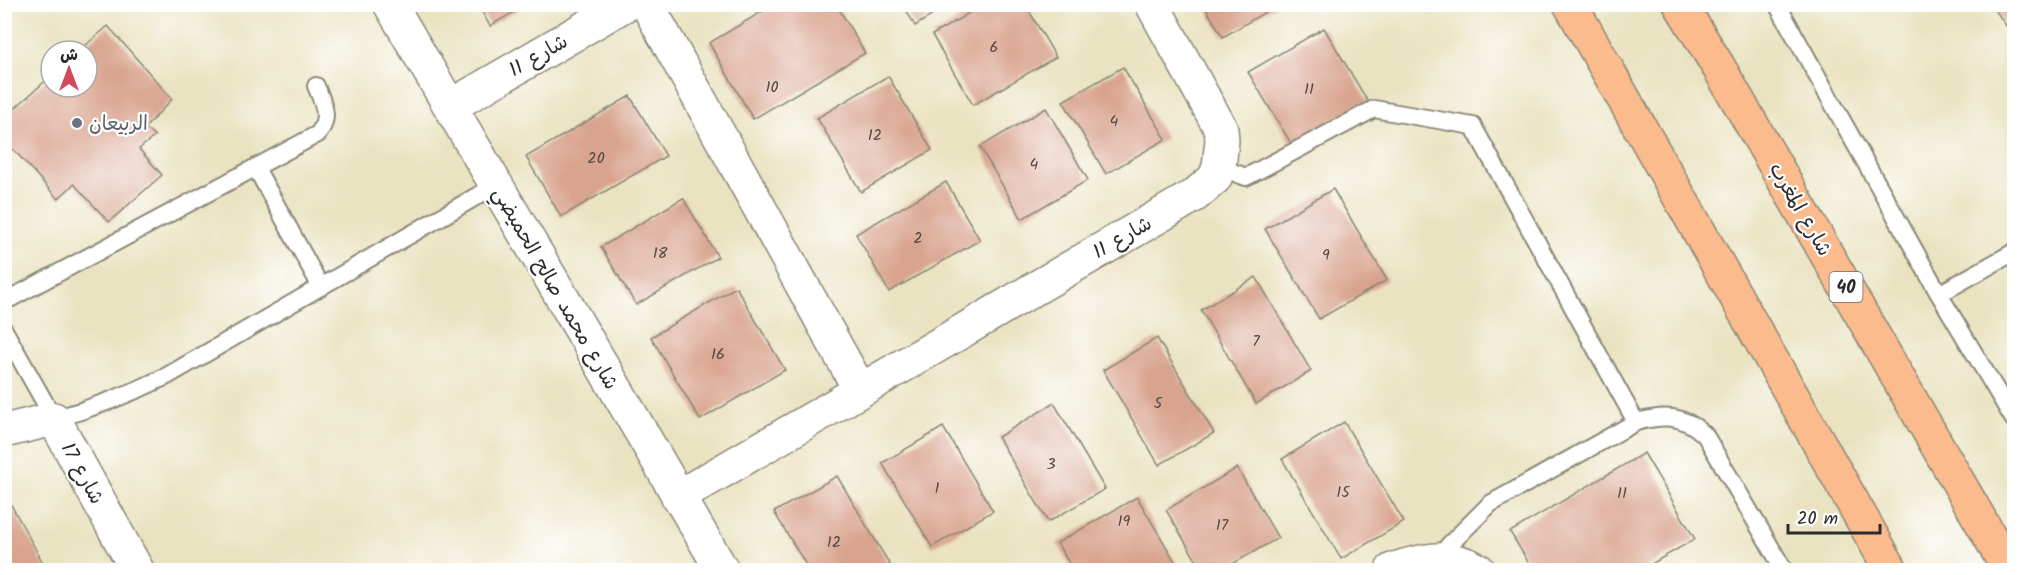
<svg xmlns="http://www.w3.org/2000/svg" width="2019" height="575" font-family="Kalam,'Playpen Sans Arabic',sans-serif">
<style>
.building{fill:#d9a48f}
.lines{fill:none;stroke-linecap:round;stroke-linejoin:round}
.service-casing{stroke:#8a8776;stroke-width:20}
.minor-casing{stroke:#8a8776;stroke-width:36}
.tertiary-casing{stroke:#8a8776;stroke-width:36}
.motorway-casing{stroke:#8a8776;stroke-width:36}
.service{stroke:#fff;stroke-width:16}
.minor{stroke:#fff;stroke-width:33}
.tertiary{stroke:#fff;stroke-width:33}
.motorway{stroke:#fbbb8c;stroke-width:33}
.worship-dot{fill:#6b7280;stroke:#fff;stroke-width:2}
.labels{text-anchor:middle;stroke-width:4.5;stroke-linejoin:round;paint-order:stroke}
.number-label{font-size:16px;fill:#564944}
.shield{fill:#fff;stroke:#6b6b6b;stroke-width:1.5}
.shield-label{font-size:18px;font-weight:bold;fill:#2b2b2b}
.street-label{font-size:20px;fill:#2b2b2b;stroke:#fff}
.worship-label{font-size:20px;fill:#5b616d;stroke:#fff;text-anchor:start}
</style>
<rect width="100%" height="100%" fill="#fff"/>
<filter id="ink" filterUnits="userSpaceOnUse"><feTurbulence type="fractalNoise" baseFrequency=".0167" numOctaves="2"/><feDisplacementMap in="SourceGraphic" scale="12" xChannelSelector="R" yChannelSelector="G"/><feConvolveMatrix kernelMatrix="1 2 1 2 8 2 1 2 1" color-interpolation-filters="sRGB"/></filter>
<filter id="wash" filterUnits="userSpaceOnUse"><feTurbulence type="fractalNoise" baseFrequency=".008" numOctaves="4" result="noise"/><feDisplacementMap in="SourceGraphic" scale="24" xChannelSelector="R" yChannelSelector="G"/><feGaussianBlur stdDeviation="1.35" result="paint"/><feColorMatrix in="noise" values="0 0 0 0 0 0 0 0 0 0 0 0 0 0 0 0 0 1.4 0 .05"/><feComposite in="paint" operator="in"/></filter>
<g filter="url(#wash)">
<rect width="100%" height="100%" fill="#eae3c1"/>
<g id="blocks">
<path class="building" d="M775 4H836L865 53 753 119 709 43Z
M903 4H951L915 26Z
M984 4H1025L1056 57 973 105 932 35Z
M1203 4H1279L1223 37Z
M1991 4H2014V37Z
M478 5H526L490 26Z
M108 26 172 99 145 128 155 136 139 149 162 175 109 222 74 184 58 199 4 139V118L51 76V87H87V51H79Z
M1324 28 1370 105 1295 150 1248 72Z
M1123 67 1166 139 1106 174 1063 101Z
M888 76 932 150 861 192 817 118Z
M630 96 666 156 561 217 526 157Z
M1046 108 1088 180 1022 219 980 147Z
M946 182 980 240 889 292 856 234Z
M1333 189 1387 280 1319 319 1265 229Z
M683 198 718 257 636 305 601 247Z
M1256 277 1311 371 1256 404 1201 310Z
M736 287 785 370 700 420 651 337Z
M1157 338 1214 433 1159 465 1103 370Z
M1054 403 1105 489 1048 522 998 437Z
M1344 422 1404 522 1341 559 1282 459Z
M943 427 993 511 932 547 882 463Z
M1644 453 1695 539 1641 570H1533L1510 532Z
M1237 468 1278 538 1222 570H1202L1166 510Z
M837 476 893 570H809L774 512Z
M1137 497 1180 570H1073L1057 543Z
M9 501 47 570H4V503Z"/>
</g>
</g>
<g filter="url(#ink)">
<use href="#blocks" fill-opacity="0" stroke="#8a8776" stroke-width="1.5"/>
<g class="lines">
<g class="service-casing">
<path id="service" d="M1777 4 1939 294 2014 420
M1219 167 1246 177 1374 109 1473 126 1636 422
M256 168 321 287
M1939 294 2014 252
M4 302 318 134C331 117 323 103 316 86
M4 330 54 419C94 408 130 394 167 376L496 185
M1437 560 1449 545 1490 504 1636 422C1664 415 1683 414 1705 435L1784 570"/>
</g>
<g class="minor-casing">
<path id="minor" d="M647 4 860 390
M451 106 626 4
M4 431 54 419 137 570
M678 497 1195 195 1215 178 1219 167 1222 140 1221 129 1152 4
M1392 570C1420 560 1451 553 1478 570"/>
</g>
<g class="tertiary-casing">
<path id="tertiary" d="M390 4 722 570"/>
</g>
<g class="motorway-casing">
<path id="motorway" d="M1570 4 1891 570
M1680 4 1718 66 2009 570"/>
</g>
<use href="#service" class="service"/>
<use href="#minor" class="minor"/>
<use href="#tertiary" class="tertiary"/>
<use href="#motorway" class="motorway"/>
</g>
</g>
<circle class="worship-dot" cx="77" cy="123" r="6"/>
<g class="labels">
<g class="number-label">
<text x="994" y="52">6</text>
<text x="772" y="92">10</text>
<text x="1309" y="94">11</text>
<text x="1114" y="126">4</text>
<text x="875" y="140">12</text>
<text x="596" y="163">20</text>
<text x="1034" y="169">4</text>
<text x="918" y="243">2</text>
<text x="660" y="258">18</text>
<text x="1326" y="260">9</text>
<text x="1256" y="346">7</text>
<text x="718" y="359">16</text>
<text x="1158" y="408">5</text>
<text x="1051" y="469">3</text>
<text x="937" y="493">1</text>
<text x="1343" y="497">15</text>
<text x="1622" y="498">11</text>
<text x="1124" y="526">19</text>
<text x="1222" y="530">17</text>
<text x="834" y="547">12</text>
</g>
<rect class="shield" x="1829.5" y="272" width="33" height="30" rx="4.5"/>
<g class="shield-label">
<text x="1846" y="293">40</text>
</g>
<g class="street-label">
<text transform="translate(538 55) rotate(-30)" y="7">شارع 11</text>
<text transform="translate(1801 209) rotate(60)" y="7">شارع المغرب</text>
<text transform="translate(1122 237) rotate(-30)" y="7">شارع 11</text>
<text transform="translate(556 288) rotate(60)" y="7">شارع محمد صالح الحميضي</text>
<text transform="translate(83 473) rotate(61)" y="7">شارع 17</text>
</g>
<g class="worship-label">
<text x="89" y="130">الربيعان</text>
</g>
</g>
<rect width="2019" height="575" fill="none" stroke="#fff" stroke-width="24"/>
<g transform="translate(69 69)"><circle r="28" fill="#ffffff" stroke="#aaaaaa" stroke-width="1.5"/>
<path d="M0-4.5L10 22L0 15L-10 22Z" fill="#d1495b"/>
<text y="-9" font-size="16" font-weight="bold" text-anchor="middle" fill="#2b2b2b">ش</text>
</g>
<path d="M1788 524v9h92v-9" fill="none" stroke="#2b2b2b" stroke-width="3"/>
<text x="1797" y="524" font-size="18" fill="#2b2b2b" stroke="#ffffff" stroke-width="4.5" paint-order="stroke">20 m</text>
</svg>
